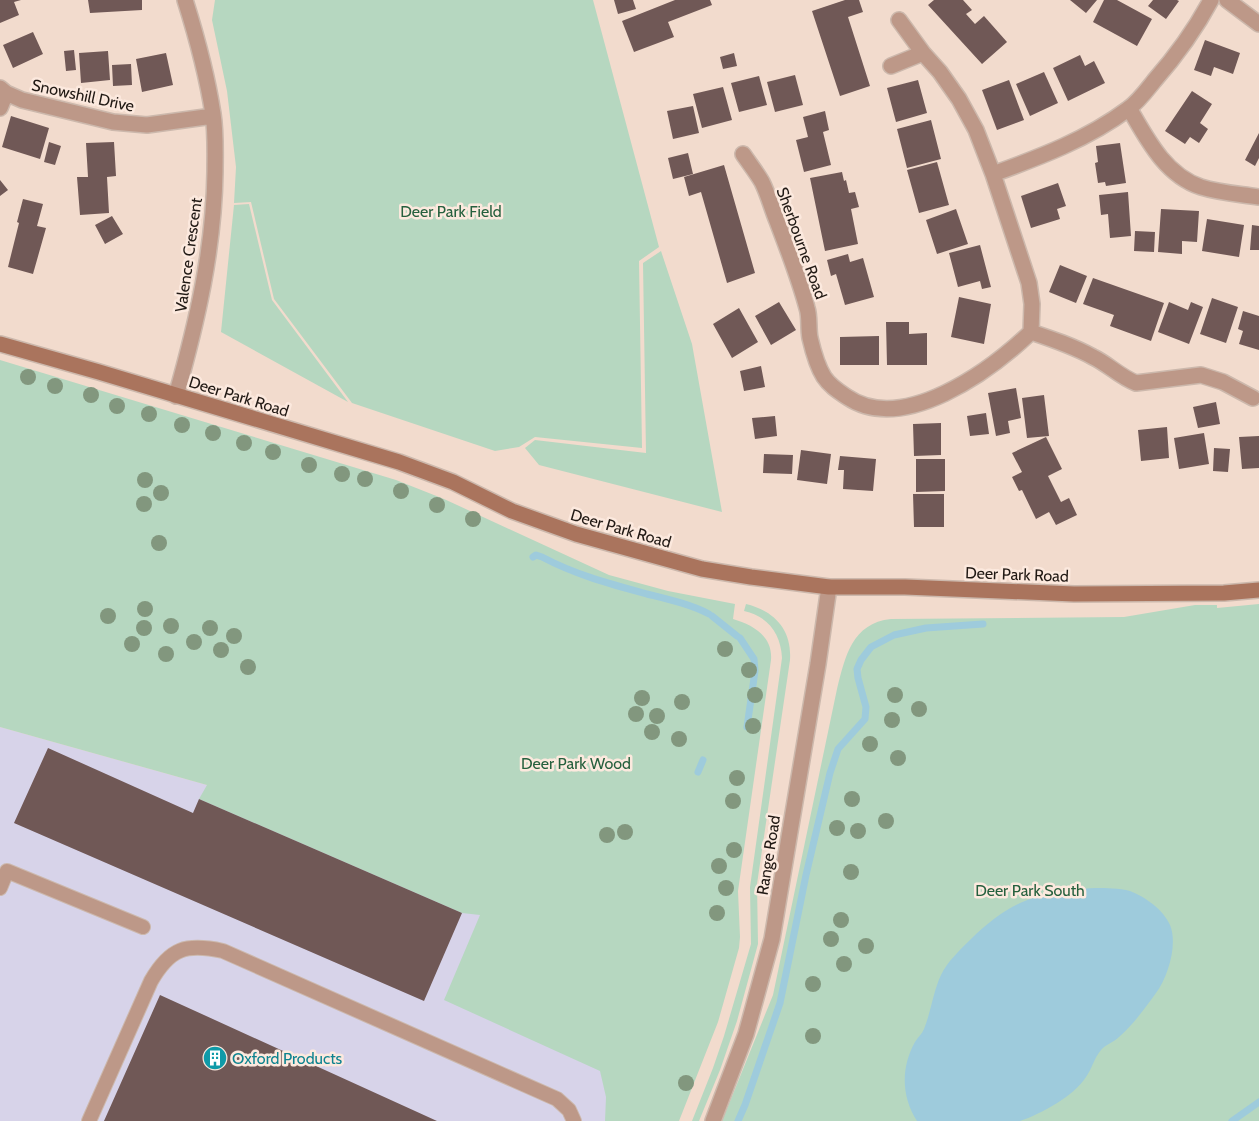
<svg xmlns="http://www.w3.org/2000/svg" width="1259" height="1121" font-family="Cabin,sans-serif">
<style>
.industrial{fill:#d7d3e9}
.green{fill:#b6d7c0}
.water{fill:#9ecbdc}
.lines{fill:none;stroke-linecap:round;stroke-linejoin:round}
.stream{stroke:#9ecbdc;stroke-width:7}
.building{fill:#705856}
.lane-casing{stroke:#ccb8ac;stroke-width:16}
.street-casing{stroke:#ccb8ac;stroke-width:18}
.secondary-casing{stroke:#ccb8ac;stroke-width:18}
.lane{stroke:#bd9888;stroke-width:14}
.street{stroke:#bd9888;stroke-width:15}
.secondary{stroke:#aa745d;stroke-width:15}
.tree{fill:#82977e}
.labels{text-anchor:middle;stroke-width:5;stroke-linejoin:round;paint-order:stroke}
.street-label{font-size:16px;fill:#211914;stroke:#fce9de}
.park-label{font-size:16px;fill:#26603e;stroke:#fce9de}
.culture-label{font-size:16px;fill:#0d838f;stroke:#fce9de;text-anchor:start}
</style>
<rect width="100%" height="100%" fill="#f2dbcd"/>
<path class="industrial" d="M0 727 207 785 503 925 597 1045 611 1121H0Z"/>
<path class="green" d="M215 0H593L659 247 639 261 642 448 535 437 519 447 495 451 352 403 274 299 251 202 234 203 236 167 227 91 212 20Z
M249 204 272 300 348 402 221 332 234 205Z
M661 251 692 344 722 512 539 465 525 448 535 440 646 453 643 263Z
M0 360 396 480 444 499 609 575 668 591 735 604 733 619C753 625 773 636 771 660L738 891 740 937 739 948 718 1022 679 1121H605L606 1097 600 1071 444 1000 480 915 462 913 199 799 207 785 0 727Z
M746 604C775 611 792 630 790 660L757 884 758 944 737 1021 720 1070 699 1121H692L713 1068 724 1036 751 944 750 887 782 658C781 634 768 616 744 611Z
M1259 604V1121H722L773 995 837 689C845 657 852 623 891 619L1124 617 1195 605H1217V608Z"/>
<path class="water" d="M1096 888C1106 888 1119 888 1130 891 1145 897 1163 909 1170 925 1178 944 1168 977 1156 993 1145 1008 1133 1025 1119 1037 1114 1042 1105 1045 1101 1050 1094 1058 1092 1069 1086 1077 1074 1096 1041 1114 1020 1121H917C901 1096 901 1067 915 1042 918 1037 922 1034 924 1029 931 1012 933 992 941 975 947 962 960 950 970 940 1011 900 1039 891 1096 888Z"/>
<g class="lines">
<path class="stream" d="M533 557 536 555 542 557C576 575 610 584 647 594 667 599 690 604 709 614
M712 616 737 636
M740 638 754 659 755 671 747 727
M698 772 703 760
M738 1121 745 1105 780 1003 806 875 830 773 838 749 865 719 866 707 858 678 857 669 861 660 871 647 894 635 926 628 983 624
M1232 1121 1259 1102"/>
</g>
<path class="building" d="M0 0H21L14 2 19 15 0 23Z
M88 0H142V10L90 13Z
M614 0H633L636 9 618 14Z
M675 0H710L712 5 668 22 674 37 634 52 622 21Z
M845 0H859L863 12 848 17 870 86 840 96 812 11Z
M934 0H963L972 10 966 14 975 24 984 16 1007 42 982 64 928 5Z
M1070 0H1097L1086 13Z
M1104 0H1117L1152 19 1137 46 1093 22Z
M1153 0H1177L1179 1 1166 19 1148 6Z
M33 32 43 54 13 68 3 45Z
M1205 40 1240 53 1233 74 1214 67 1211 76 1194 70Z
M74 50 76 70 66 71 64 51Z
M108 51 110 80 81 83 79 53Z
M166 53 173 85 142 92 136 59Z
M734 53 737 66 723 69 720 57Z
M1080 55 1085 66 1094 61 1105 83 1068 101 1053 68Z
M131 64 132 85 113 86 112 65Z
M1044 72 1058 103 1030 116 1016 84Z
M795 75 803 105 775 112 767 82Z
M759 76 767 105 739 112 731 83Z
M918 80 927 113 896 122 887 88Z
M1009 80 1024 120 997 130 982 90Z
M723 87 732 120 702 128 693 94Z
M1192 91 1212 104 1200 123 1208 129 1199 143 1190 137 1185 144 1165 131Z
M693 106 699 133 673 139 667 111Z
M825 111 829 130 823 132 831 165 804 172 796 140 808 137 803 117Z
M11 116 49 128 40 159 2 147Z
M931 120 941 159 907 168 897 129Z
M1259 133V158L1255 166 1245 160Z
M49 142 61 146 55 165 44 162Z
M114 142 116 176 107 177 109 213 80 215 77 177H88L86 143Z
M1120 143 1126 183 1106 186 1105 182 1098 183 1095 163 1098 162 1096 146Z
M688 153 693 174 673 179 668 158Z
M937 162 949 205 919 213 907 170Z
M724 165 755 273 727 283 701 192 689 196 684 177Z
M842 172 844 181 846 180 849 193 855 192 859 207 851 209 858 244 825 251 810 178Z
M0 180 8 190 0 196Z
M1058 183 1066 206 1057 209 1060 219 1031 228 1021 196Z
M1128 192 1131 236 1110 238 1108 214 1101 215 1099 195Z
M23 199 43 204 37 226 46 228 33 274 8 267 19 223 17 222Z
M956 209 968 244 937 254 926 220Z
M1161 209 1199 211 1197 242 1182 241V254L1158 252Z
M112 216 123 234 105 244 95 225Z
M1207 219 1244 225 1239 257 1202 251Z
M1252 225 1259 226V250H1250Z
M1135 231 1155 232 1154 252 1134 251Z
M980 245 991 287 982 289 980 281 958 287 949 253Z
M848 254 850 262 863 258 874 297 845 305 836 274 831 276 827 260Z
M1060 265 1087 276 1076 303 1049 292Z
M1093 278 1164 303 1151 341 1110 326 1114 315 1083 304Z
M959 297 991 304 984 344 951 337Z
M1212 298 1238 307 1226 343 1200 334Z
M779 302 796 330 771 345 755 316Z
M1169 302 1188 310 1191 302 1203 307 1189 344 1158 332Z
M739 308 758 342 732 358 713 324Z
M1243 311 1259 316V350L1239 344 1243 331 1238 329Z
M886 322H909V334L927 333V365H887Z
M879 336V365H840V337Z
M761 366 765 387 744 391 740 371Z
M1016 388 1021 418 1008 421 1010 433 996 436 988 393Z
M1044 395 1049 436 1027 438 1022 398Z
M1216 402 1220 424 1198 428 1193 407Z
M986 413 989 434 970 436 967 416Z
M775 416 777 436 755 439 752 418Z
M941 423V455L914 456 913 424Z
M1167 427 1169 458 1141 461 1138 430Z
M1204 433 1209 464 1179 469 1174 438Z
M1259 436V468L1242 469 1239 437Z
M1046 437 1062 469 1048 476 1061 502 1069 498 1077 515 1056 525 1049 512 1036 519 1022 490 1019 491 1012 477 1022 472 1012 453Z
M1214 448 1230 449 1228 472 1213 471Z
M801 450 831 454 827 484 797 480Z
M764 454 793 455 792 474 763 473Z
M840 456 876 459 873 491 843 489 844 470H838Z
M916 459H945V491L916 492Z
M913 494H944V527H914Z
M48 748 193 813 199 799 462 913 424 1001 14 823Z
M160 995 437 1121H104Z"/>
<g class="lines">
<g class="lane-casing">
<path id="lane" d="M0 888 7 871 143 927
M89 1121 151 981C170 948 186 943 223 951L557 1099 569 1110 574 1121"/>
</g>
<g class="street-casing">
<path id="street" d="M1227 0 1259 24
M899 20 923 53 940 72 959 99 976 130 993 174 1029 283 1032 304 1031 332C1052 339 1073 346 1093 357 1108 364 1120 377 1136 383L1201 375 1223 382 1253 398
M891 66 923 53
M0 88 6 93 22 100 113 122 147 125 213 116
M0 108 6 93
M1129 108C1147 139 1165 175 1201 187 1220 193 1240 194 1259 197
M743 154C749 163 757 173 762 182 768 194 772 209 777 221 788 250 799 278 807 308 810 317 808 328 810 338 813 351 817 366 824 377 830 386 838 391 847 397 903 435 990 371 1031 332
M993 174C1040 157 1088 139 1128 109 1138 102 1146 91 1154 81 1176 56 1195 30 1211 0
M176 396C197 322 214 249 215 172 215 153 216 133 213 114 207 75 197 38 185 0
M713 1121 746 1034 772 939 818 664 829 587"/>
</g>
<g class="secondary-casing">
<path id="secondary" d="M0 344 99 372 399 462 453 482 512 511 576 534 702 569 751 577 829 587H905L1074 594 1224 593 1259 590"/>
</g>
<use href="#lane" class="lane"/>
<use href="#street" class="street"/>
<use href="#secondary" class="secondary"/>
</g>
<g class="tree">
<circle cx="28" cy="377" r="8"/>
<circle cx="55" cy="386" r="8"/>
<circle cx="91" cy="395" r="8"/>
<circle cx="117" cy="406" r="8"/>
<circle cx="149" cy="414" r="8"/>
<circle cx="182" cy="425" r="8"/>
<circle cx="213" cy="433" r="8"/>
<circle cx="244" cy="443" r="8"/>
<circle cx="273" cy="452" r="8"/>
<circle cx="309" cy="465" r="8"/>
<circle cx="342" cy="474" r="8"/>
<circle cx="365" cy="479" r="8"/>
<circle cx="145" cy="480" r="8"/>
<circle cx="401" cy="491" r="8"/>
<circle cx="161" cy="493" r="8"/>
<circle cx="144" cy="504" r="8"/>
<circle cx="437" cy="505" r="8"/>
<circle cx="473" cy="519" r="8"/>
<circle cx="159" cy="543" r="8"/>
<circle cx="145" cy="609" r="8"/>
<circle cx="108" cy="616" r="8"/>
<circle cx="171" cy="626" r="8"/>
<circle cx="144" cy="628" r="8"/>
<circle cx="210" cy="628" r="8"/>
<circle cx="234" cy="636" r="8"/>
<circle cx="194" cy="642" r="8"/>
<circle cx="132" cy="644" r="8"/>
<circle cx="725" cy="649" r="8"/>
<circle cx="221" cy="650" r="8"/>
<circle cx="166" cy="654" r="8"/>
<circle cx="248" cy="667" r="8"/>
<circle cx="749" cy="670" r="8"/>
<circle cx="755" cy="695" r="8"/>
<circle cx="895" cy="695" r="8"/>
<circle cx="642" cy="698" r="8"/>
<circle cx="682" cy="702" r="8"/>
<circle cx="919" cy="709" r="8"/>
<circle cx="636" cy="714" r="8"/>
<circle cx="657" cy="716" r="8"/>
<circle cx="892" cy="720" r="8"/>
<circle cx="753" cy="726" r="8"/>
<circle cx="652" cy="732" r="8"/>
<circle cx="679" cy="739" r="8"/>
<circle cx="870" cy="744" r="8"/>
<circle cx="898" cy="758" r="8"/>
<circle cx="737" cy="778" r="8"/>
<circle cx="852" cy="799" r="8"/>
<circle cx="733" cy="801" r="8"/>
<circle cx="886" cy="821" r="8"/>
<circle cx="837" cy="828" r="8"/>
<circle cx="858" cy="831" r="8"/>
<circle cx="625" cy="832" r="8"/>
<circle cx="607" cy="835" r="8"/>
<circle cx="734" cy="850" r="8"/>
<circle cx="719" cy="866" r="8"/>
<circle cx="851" cy="872" r="8"/>
<circle cx="726" cy="888" r="8"/>
<circle cx="717" cy="913" r="8"/>
<circle cx="841" cy="920" r="8"/>
<circle cx="831" cy="939" r="8"/>
<circle cx="866" cy="946" r="8"/>
<circle cx="844" cy="964" r="8"/>
<circle cx="813" cy="984" r="8"/>
<circle cx="813" cy="1036" r="8"/>
<circle cx="686" cy="1083" r="8"/>
</g>
<defs>
<g id="building-disc" transform="scale(1.25)"><circle r="9.5" fill="#0f9aa8" stroke="#fce9de"/><path d="M-4-6H4V6H1V3H-1V6H-4ZM-2.5-4.3h1.7v1.8h-1.7ZM.8-4.3h1.7v1.8H.8ZM-2.5-1h1.7V.8h-1.7ZM.8-1h1.7V.8H.8Z" fill="#fff"/></g>
</defs>
<g fill-rule="evenodd">
<use href="#building-disc" x="215" y="1058"/>
</g>
<g class="labels">
<g class="street-label">
<text transform="translate(83 95) rotate(12)" y="6">Snowshill Drive</text>
<text transform="translate(802 243) rotate(70)" y="6">Sherbourne Road</text>
<text transform="translate(188 255) rotate(-82)" y="6">Valence Crescent</text>
<text transform="translate(239 396) rotate(17)" y="6">Deer Park Road</text>
<text transform="translate(621 528) rotate(16)" y="6">Deer Park Road</text>
<text transform="translate(1017 574) rotate(2)" y="6">Deer Park Road</text>
<text transform="translate(768 855) rotate(-81)" y="6">Range Road</text>
</g>
<g class="park-label">
<text x="451" y="217">Deer Park Field</text>
<text x="576" y="769">Deer Park Wood</text>
<text x="1030" y="896">Deer Park South</text>
</g>
<g class="culture-label">
<text x="232" y="1064">Oxford Products</text>
</g>
</g>
</svg>
